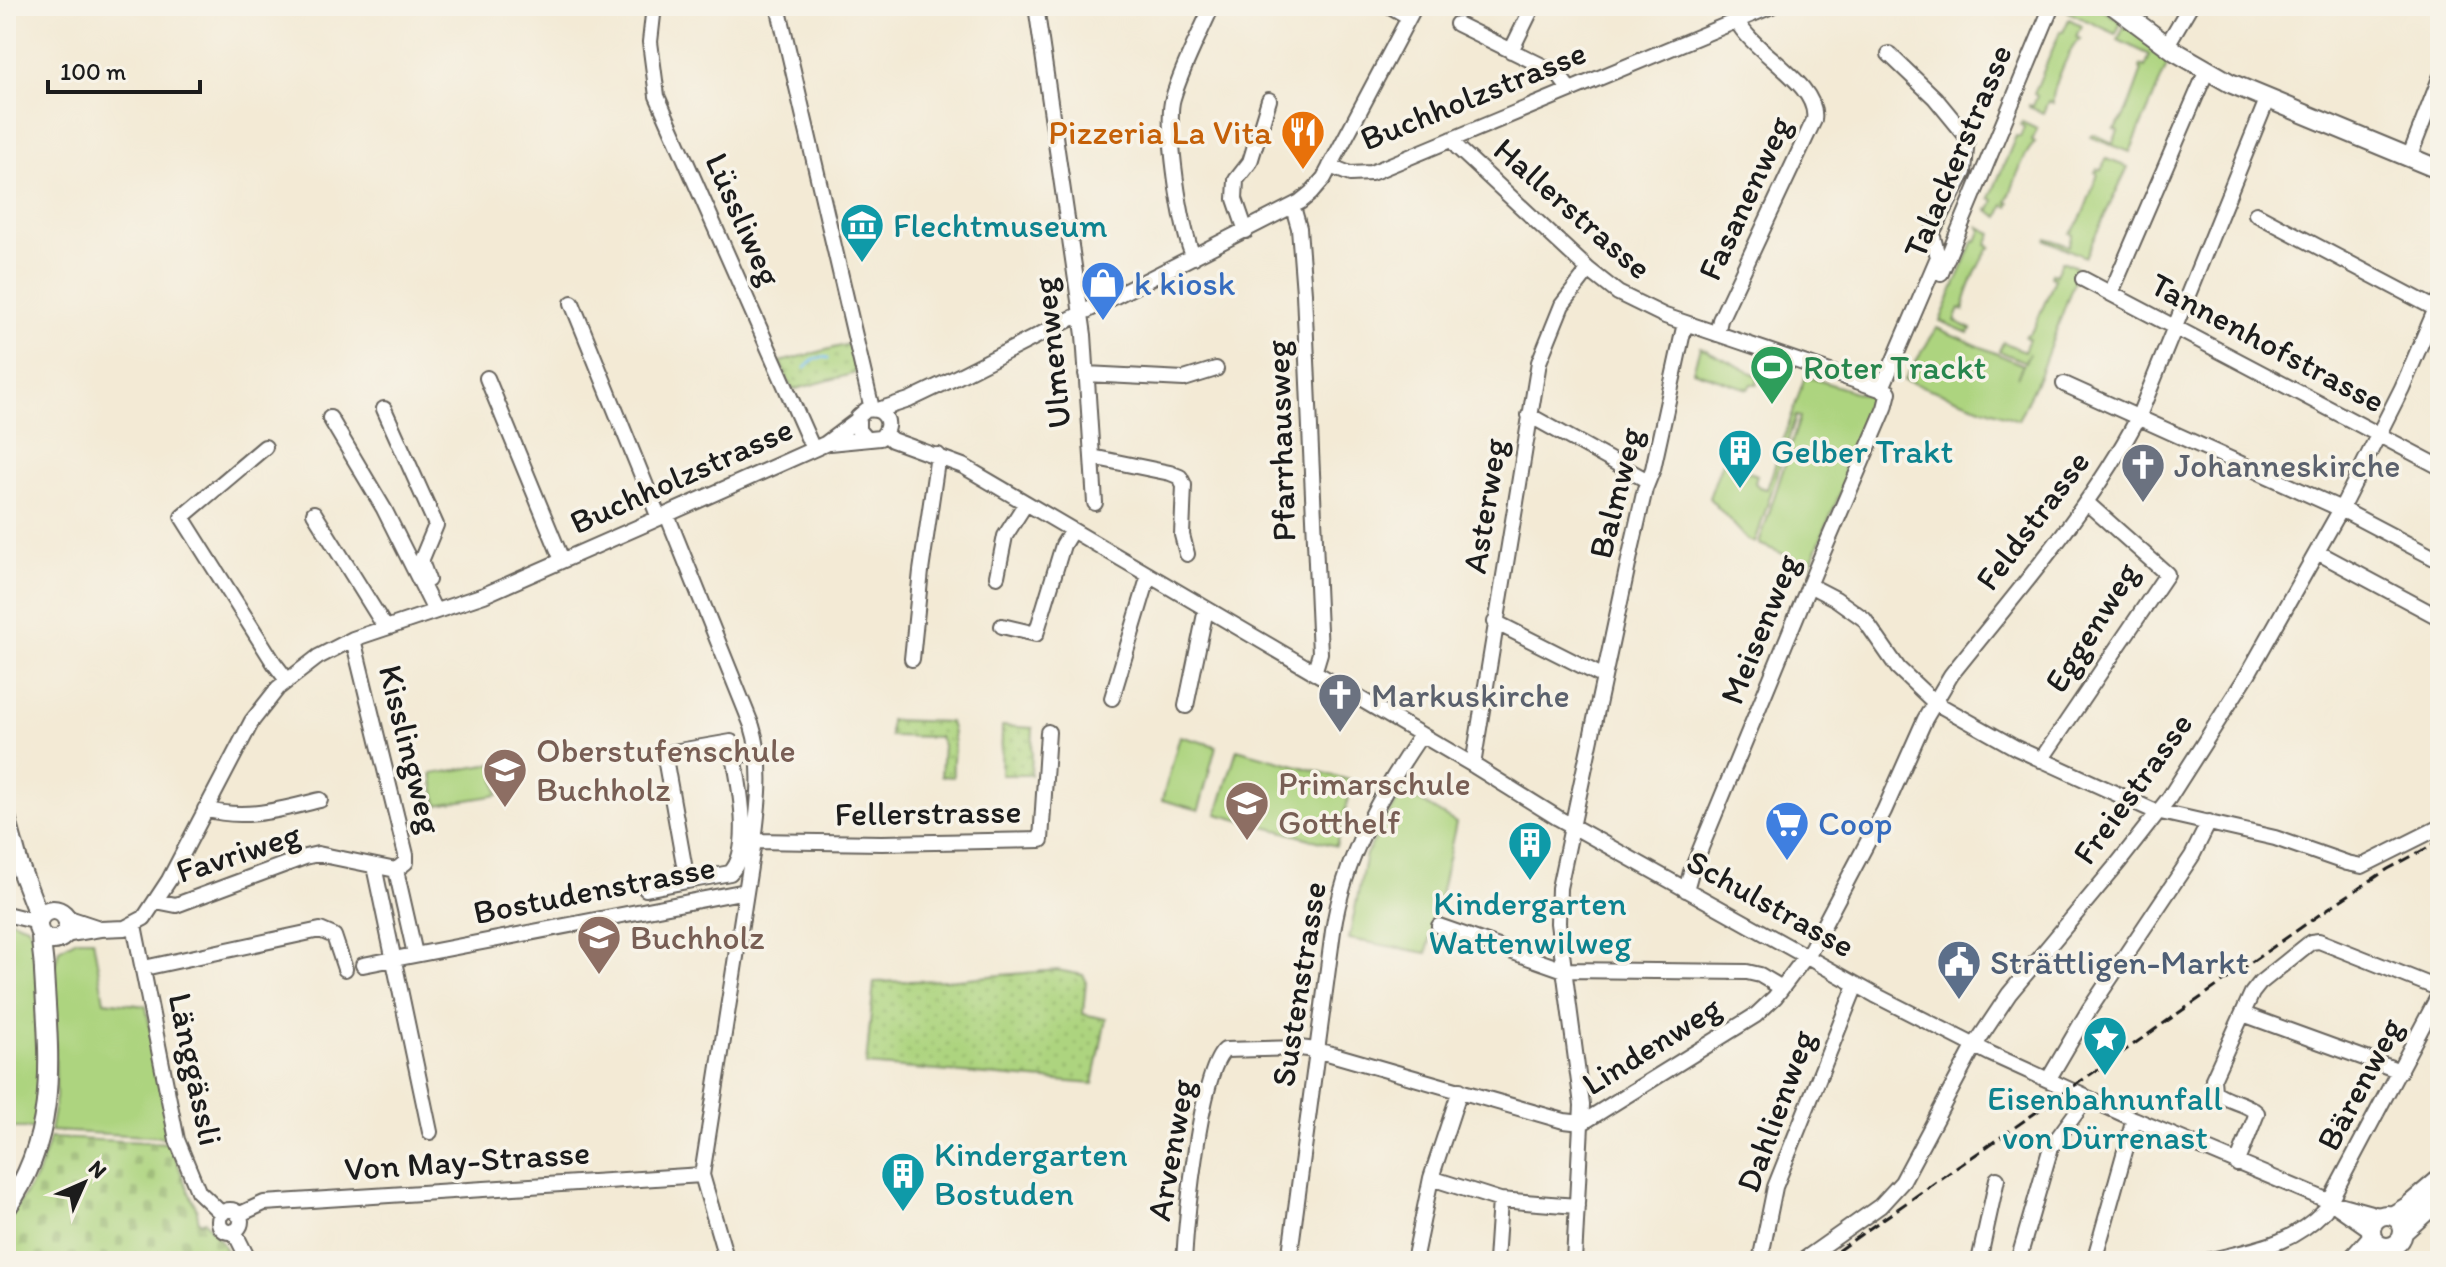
<svg xmlns="http://www.w3.org/2000/svg" width="2446" height="1267" font-family="Itim,sans-serif">
<style>
.green{fill:#add47f;stroke:#64784e;stroke-width:2}
.cemetery{fill:url(#cemetery-stones);stroke:#64784e;stroke-width:2}
.park{fill:url(#park-dots);stroke:#64784e;stroke-width:2}
.lines{fill:none;stroke-linecap:round;stroke-linejoin:round}
.stream{stroke:#78c0f1;stroke-width:3}
.minor-casing{stroke:#67645d;stroke-width:18}
.major-casing{stroke:#67645d;stroke-width:22}
.minor{stroke:#fff;stroke-width:14}
.major{stroke:#fff;stroke-width:18}
.rail{stroke:#1c1c1c;stroke-width:3;stroke-dasharray:12 6;stroke-linecap:butt}
.labels{text-anchor:middle;stroke-width:7;stroke-linejoin:round;paint-order:stroke}
.street-label{font-size:34px;fill:#1c1c1c;stroke:#f7f3e8}
.food-label{font-size:34px;fill:#c56008;stroke:#f7f3e8;text-anchor:end}
.culture-label{font-size:34px;fill:#0d838f;stroke:#f7f3e8;text-anchor:start}
.shop-label{font-size:34px;fill:#366cbe;stroke:#f7f3e8;text-anchor:start}
.leisure-label{font-size:34px;fill:#27864d;stroke:#f7f3e8;text-anchor:start}
.worship-label{font-size:34px;fill:#5b616d;stroke:#f7f3e8;text-anchor:start}
.education-label{font-size:34px;fill:#785e54;stroke:#f7f3e8;text-anchor:start}
.service-label{font-size:34px;fill:#4e5e75;stroke:#f7f3e8;text-anchor:start}
</style>
<defs>
<pattern id="cemetery-stones" width="16" height="16" patternUnits="userSpaceOnUse" patternTransform="scale(2)"><rect width="16" height="16" fill="#add47f"/><path d="M2 7V4a2 2 0 0 1 4 0v3zM10 15v-3a2 2 0 0 1 4 0v3z" fill="#94b56d"/></pattern>
<pattern id="park-dots" width="8" height="8" patternUnits="userSpaceOnUse" patternTransform="scale(2)"><rect width="8" height="8" fill="#add47f"/><path d="M2 2h.1M6 6h.1" fill="none" stroke="#94b56d" stroke-width="1.8" stroke-linecap="round"/></pattern>
</defs>
<rect width="100%" height="100%" fill="#f7f3e8"/>
<filter id="ink" filterUnits="userSpaceOnUse"><feTurbulence type="fractalNoise" baseFrequency=".0125" numOctaves="2"/><feDisplacementMap in="SourceGraphic" scale="16" xChannelSelector="R" yChannelSelector="G"/><feConvolveMatrix kernelMatrix="1 2 1 2 8 2 1 2 1" color-interpolation-filters="sRGB"/></filter>
<filter id="wash" filterUnits="userSpaceOnUse"><feTurbulence type="fractalNoise" baseFrequency=".006" numOctaves="4" result="noise"/><feDisplacementMap in="SourceGraphic" scale="32" xChannelSelector="R" yChannelSelector="G"/><feGaussianBlur stdDeviation="1.8" result="paint"/><feColorMatrix in="noise" values="0 0 0 0 0 0 0 0 0 0 0 0 0 0 0 0 0 1.4 0 .05"/><feComposite in="paint" operator="in"/></filter>
<g filter="url(#wash)">
<rect width="100%" height="100%" fill="#f3ead5"/>
<path class="green" d="M2070 6C2098 6 2099 6 2121 22L2116 34 2068 12Z
M2069 19 2081 25 2076 37 2080 39C2070 46 2051 91 2053 103L2048 101 2043 113 2029 107V105L2033 106 2037 96 2034 94 2060 31 2063 32Z
M2125 24 2171 56 2130 152 2091 137 2093 134 2113 143 2118 131 2114 129C2126 120 2136 85 2142 70L2140 68 2141 65 2145 67 2150 55 2118 40Z
M2022 122 2037 129 2032 141 2035 143C2023 152 2014 186 2007 202L2010 203 2008 207 2004 205 1999 217 1986 209 1990 210 1994 200 1990 198 2016 136 2020 137 2024 127 2021 125Z
M2106 159 2128 167 2085 257 2046 240 2047 238 2069 246 2073 235 2070 233C2082 224 2091 190 2098 174L2095 172 2097 169 2101 171Z
M1979 227 1992 233 1987 245 1991 247C1982 254 1962 300 1964 311L1960 309 1955 321 1972 329 1968 333 1940 321 1974 240 1977 241 1981 231Z
M2062 261 2079 268 2040 374 2018 420 1904 380 1937 328 2023 365 2017 377 2029 353 2025 362 1999 351 2003 342 2024 351 2029 339 2025 337 2027 334H2029L2034 328 2055 279 2051 276 2052 273 2056 275Z
M1700 347 1758 376 1757 384H1751L1748 389 1693 371Z
M1805 376 1874 398 1871 408 1875 410 1810 565 1759 544 1800 417 1796 416 1755 543 1748 540 1709 498 1722 462 1757 475 1755 483 1759 487 1767 489Z
M1180 736 1216 746 1199 810 1162 800Z
M1237 749 1353 781 1336 846 1217 814Z
M493 764 498 795 437 805 432 774Z
M1403 791 1456 823 1427 953 1349 939 1366 854Z
M6 918 27 926 37 940 43 1077 36 1128H6Z
M77 939H93L104 1001 146 1006 170 1134 166 1137 50 1131 56 1097 53 973 59 949Z"/>
<path class="cemetery" d="M50 1138 171 1143C178 1165 185 1185 195 1205 200 1214 195 1214 200 1223L205 1221 221 1241 231 1261H6V1224L37 1175Z"/>
<path class="park" d="M849 344 856 373 792 390 780 362Z
M890 720 950 722C958 744 951 756 953 777L941 776 943 745 939 737 890 736Z
M1002 726 1033 728 1031 775H1001Z
M1057 970 1083 975 1086 980 1083 1014 1106 1019 1093 1084 866 1065 874 982 947 980Z"/>
<g class="lines">
<path class="stream" d="M805 368C811 361 819 355 828 358"/>
</g>
</g>
<g filter="url(#ink)">
<g class="lines">
<g class="minor-casing">
<path id="minor" d="M654 6 650 42 657 96 813 449
M778 6 872 409
M1036 6 1084 335 1095 503
M1390 6 1409 17
M1457 24 1557 73 1569 89
M2167 45 2190 6
M1511 51 1533 6
M1452 139 1458 148 1589 270 1618 293 1665 316 1889 392 1885 408 1815 571 1691 872 1686 890
M2409 158 2440 78
M1330 166 1350 174 1371 173 1772 6
M1293 207 1299 228 1304 293 1320 653 1314 673
M2256 214 2440 311
M1246 231 1235 199 1236 180 1250 162 1269 100
M1194 257C1181 235 1165 122 1173 98 1182 67 1199 36 1212 6
M1941 273 2052 6
M2083 279 2440 467
M2111 293 2207 70
M572 303 659 518
M1717 334 1720 320 1814 120C1820 84 1753 53 1737 21
M1086 374 1184 379 1216 369
M487 378 562 560
M2064 384 2341 509 2440 561
M1882 388 1938 257 1932 233 1964 172 1967 137 1935 98 1889 54
M384 409 436 525 421 561 428 580
M878 410 909 400 955 378 1300 202 1311 193 1324 178 1415 6
M1529 415 1648 481
M330 418 384 509 435 611
M885 434 892 440 963 466 1473 765 1558 818 1875 995 1991 1054 2134 1119 2331 1202 2382 1216
M829 443 880 438C895 425 885 406 866 410L858 417V430L865 438
M265 447 182 517 274 663 287 680
M1092 457 1170 473 1180 477 1184 485 1182 535 1187 554
M314 513 385 627
M667 515 752 726C764 764 759 802 754 841L702 1175 727 1261
M2317 552 2440 618
M997 576 1005 536 1026 503
M1809 585 1836 599 1864 619 1898 668 1934 702 2016 748 2152 810 2275 838 2347 863 2362 866 2440 827
M1495 622 1604 677
M1002 626 1036 634 1063 545 1072 530
M353 639 406 855V862L396 870
M912 659 921 571 938 455
M1112 698 1149 575
M1186 706 1206 609
M734 756C739 784 753 851 730 873L687 881 665 758 673 752 731 742 734 756 759 752
M2041 760 2167 574 2087 503
M1473 765 1539 362 1562 305 1589 270
M205 809C245 821 282 809 320 800
M754 841 882 843 1041 840 1048 732
M374 866 430 1132
M396 870 415 954
M646 889 687 881
M156 901 176 905 305 857 318 854 396 870
M6 914 38 922
M66 917 96 927
M134 925 177 1140 198 1191 222 1214
M1439 926 1564 970 1747 972 1760 975 1782 988
M64 935 100 929 125 928 144 918 169 880 252 721 278 688 318 657 353 639 484 595 641 526 825 444 857 420
M363 965 746 891
M144 968 320 930 334 936 345 969
M2243 1014 2400 1071
M2048 1080 2089 1010 2192 856 2209 822
M2237 1164 2257 1113C2246 1102 2227 1102 2214 1091L2213 1079 2252 993 2260 983 2311 942 2319 941 2440 989
M1431 1178 1500 1200 1577 1206
M2338 1207 2371 1230
M219 1221a11 11 0 1 1 22 0a11 11 0 1 1-22 0Z
M238 1215 264 1203 702 1175
M234 1231 249 1261
M1184 1261C1186 1224 1200 1070 1225 1050L1299 1048 1317 1050 1564 1121 1582 1123 1756 1015 1775 997 1810 951 1884 811 1925 719 1951 675C2017 592 2088 512 2138 418L2267 100
M1289 1261 1333 931C1344 858 1380 795 1421 735
M1414 1261 1431 1178 1460 1090
M1496 1261 1500 1200
M1574 1261 1582 1105 1558 923 1559 888 1632 546 1645 489 1653 469 1685 323
M1760 1261 1775 1187 1856 985
M1802 1261 1880 1206 1902 1182 1975 1045 2009 994 2119 862 2169 798 2248 674 2341 509 2402 388 2440 299
M1979 1261 1997 1179
M2018 1261 2051 1147 2087 1098
M2094 1261 2134 1119
M2207 1261C2254 1249 2289 1247 2325 1210L2440 993"/>
</g>
<g class="major-casing">
<path id="major" d="M2114 6 2176 52 2230 83 2440 170
M6 817 19 865 39 917
M38 925a15 15 0 1 1 30 0a15 15 0 1 1-30 0Z
M6 1209C59 1134 49 1059 44 972 44 959 41 948 41 935
M2371 1231a16 16 0 1 1 32 0a16 16 0 1 1-32 0Z
M2392 1216 2407 1207 2440 1179
M2403 1232 2440 1199
M2351 1261 2372 1237"/>
</g>
<use href="#minor" class="minor"/>
<use href="#major" class="major"/>
<path class="rail" d="M1823 1261 2329 908 2388 869 2440 841"/>
</g>
</g>
<defs>
<g id="restaurant-pin" transform="scale(2.3)"><path d="M0 17L-7.5 6A9.5 9.5 0 1 1 7.5 6Z" fill="#e8710a" stroke="#f7f3e8"/><path d="M-5-6h1v4h1v-4h1v4h1v-4h1v5L-1.5 .5V6h-2V.5L-5-1ZM5-6V6H3V1.5H1.5Q1.5-4 5-6Z" fill="#fff"/></g>
<g id="museum-pin" transform="scale(2.3)"><path d="M0 17L-7.5 6A9.5 9.5 0 1 1 7.5 6Z" fill="#0f9aa8" stroke="#f7f3e8"/><path d="M0-6L6-3V-2H-6V-3ZM-5-1h2V3h-2ZM-1-1h2V3h-2ZM3-1h2V3H3ZM-6 4H6V6H-6Z" fill="#fff"/></g>
<g id="shop-pin" transform="scale(2.3)"><path d="M0 17L-7.5 6A9.5 9.5 0 1 1 7.5 6Z" fill="#3f7fe0" stroke="#f7f3e8"/><path d="M-5-2.5h2.3a2.7 3.5 0 0 1 5.4 0H5L5.5 6h-11ZM-1.5-2.5h3a1.5 2.3 0 0 0-3 0Z" fill="#fff"/></g>
<g id="stadium-pin" transform="scale(2.3)"><path d="M0 17L-7.5 6A9.5 9.5 0 1 1 7.5 6Z" fill="#2e9e5b" stroke="#f7f3e8"/><path d="M0-5a6.5 5 0 1 0 0 10a6.5 5 0 1 0 0-10ZM-3.5-1.8h7v3.6h-7Z" fill="#fff"/></g>
<g id="building-pin" transform="scale(2.3)"><path d="M0 17L-7.5 6A9.5 9.5 0 1 1 7.5 6Z" fill="#0f9aa8" stroke="#f7f3e8"/><path d="M-4-6H4V6H1V3H-1V6H-4ZM-2.5-4.3h1.7v1.8h-1.7ZM.8-4.3h1.7v1.8H.8ZM-2.5-1h1.7V.8h-1.7ZM.8-1h1.7V.8H.8Z" fill="#fff"/></g>
<g id="church-pin" transform="scale(2.3)"><path d="M0 17L-7.5 6A9.5 9.5 0 1 1 7.5 6Z" fill="#6b7280" stroke="#f7f3e8"/><path d="M-1.2-6h2.4v3.5h3.3v2.4h-3.3V6h-2.4V-.1h-3.3v-2.4h3.3Z" fill="#fff"/></g>
<g id="school-pin" transform="scale(2.3)"><path d="M0 17L-7.5 6A9.5 9.5 0 1 1 7.5 6Z" fill="#8d6e63" stroke="#f7f3e8"/><path d="M0-5L7-2L0 1L-7-2ZM-4 1L0 2.5L4 1V4Q0 6-4 4Z" fill="#fff"/></g>
<g id="supermarket-pin" transform="scale(2.3)"><path d="M0 17L-7.5 6A9.5 9.5 0 1 1 7.5 6Z" fill="#3f7fe0" stroke="#f7f3e8"/><path d="M-6-5.5h2.5l.6 2H6L4.5 2H-2.5L-4.4-4H-6ZM-1.5 3.2a1.3 1.3 0 1 0 .1 0ZM3 3.2a1.3 1.3 0 1 0 .1 0Z" fill="#fff"/></g>
<g id="civic-pin" transform="scale(2.3)"><path d="M0 17L-7.5 6A9.5 9.5 0 1 1 7.5 6Z" fill="#5c6f8a" stroke="#f7f3e8"/><path d="M-.6-6.5H3V-4.5H.6V-3L4-1V1h2V6H-6V1h2V-1L-.6-3ZM-1.2 2.5V6h2.4V2.5Z" fill="#fff"/></g>
<g id="sight-pin" transform="scale(2.3)"><path d="M0 17L-7.5 6A9.5 9.5 0 1 1 7.5 6Z" fill="#0f9aa8" stroke="#f7f3e8"/><path d="M0-6L1.8-2.2L6-1.7L2.9 1.2L3.7 5.4L0 3.3L-3.7 5.4L-2.9 1.2L-6-1.7L-1.8-2.2Z" fill="#fff"/></g>
</defs>
<g fill-rule="evenodd">
<use href="#restaurant-pin" x="1303" y="132"/>
<use href="#museum-pin" x="862" y="225"/>
<use href="#shop-pin" x="1103" y="283"/>
<use href="#stadium-pin" x="1772" y="367"/>
<use href="#building-pin" x="1740" y="451"/>
<use href="#church-pin" x="2143" y="465"/>
<use href="#church-pin" x="1340" y="695"/>
<use href="#school-pin" x="505" y="770"/>
<use href="#school-pin" x="1247" y="803"/>
<use href="#supermarket-pin" x="1787" y="823"/>
<use href="#building-pin" x="1530" y="843"/>
<use href="#school-pin" x="599" y="937"/>
<use href="#civic-pin" x="1959" y="962"/>
<use href="#sight-pin" x="2105" y="1038"/>
<use href="#building-pin" x="903" y="1174"/>
</g>
<g class="labels">
<g class="street-label">
<text transform="translate(1473 95) rotate(-22)" y="12">Buchholzstrasse</text>
<text transform="translate(1957 151) rotate(-67)" y="12">Talackerstrasse</text>
<text transform="translate(1744 198) rotate(-65)" y="12">Fasanenweg</text>
<text transform="translate(1573 208) rotate(41)" y="12">Hallerstrasse</text>
<text transform="translate(744 219) rotate(66)" y="12">Lüssliweg</text>
<text transform="translate(2268 342) rotate(28)" y="12">Tannenhofstrasse</text>
<text transform="translate(1051 353) rotate(-96)" y="12">Ulmenweg</text>
<text transform="translate(1280 441) rotate(-92)" y="12">Pfarrhausweg</text>
<text transform="translate(681 475) rotate(-24)" y="12">Buchholzstrasse</text>
<text transform="translate(1615 493) rotate(-76)" y="12">Balmweg</text>
<text transform="translate(1484 506) rotate(-81)" y="12">Asterweg</text>
<text transform="translate(2032 520) rotate(-53)" y="12">Feldstrasse</text>
<text transform="translate(2091 627) rotate(-58)" y="12">Eggenweg</text>
<text transform="translate(1759 629) rotate(-68)" y="12">Meisenweg</text>
<text transform="translate(411 749) rotate(76)" y="12">Kisslingweg</text>
<text transform="translate(2132 788) rotate(-54)" y="12">Freiestrasse</text>
<text transform="translate(928 812) rotate(-1)" y="12">Fellerstrasse</text>
<text transform="translate(238 852) rotate(-18)" y="12">Favriweg</text>
<text transform="translate(594 889) rotate(-11)" y="12">Bostudenstrasse</text>
<text transform="translate(1771 903) rotate(29)" y="12">Schulstrasse</text>
<text transform="translate(1298 984) rotate(-81)" y="12">Sustenstrasse</text>
<text transform="translate(1651 1045) rotate(-32)" y="12">Lindenweg</text>
<text transform="translate(196 1069) rotate(78)" y="12">Länggässli</text>
<text transform="translate(2359 1084) rotate(-62)" y="12">Bärenweg</text>
<text transform="translate(1775 1111) rotate(-70)" y="12">Dahlienweg</text>
<text transform="translate(1170 1150) rotate(-80)" y="12">Arvenweg</text>
<text transform="translate(467 1160) rotate(-4)" y="12">Von May-Strasse</text>
</g>
<g class="food-label">
<text x="1272" y="144">Pizzeria La Vita</text>
</g>
<g class="culture-label">
<text x="893" y="237">Flechtmuseum</text>
<text x="1771" y="463">Gelber Trakt</text>
<text x="1530" y="915" text-anchor="middle">Kindergarten<tspan x="1530" dy="39">Wattenwilweg</tspan></text>
<text x="2105" y="1110" text-anchor="middle">Eisenbahnunfall<tspan x="2105" dy="39">von Dürrenast</tspan></text>
<text x="934" y="1166">Kindergarten<tspan x="934" dy="39">Bostuden</tspan></text>
</g>
<g class="shop-label">
<text x="1134" y="295">k kiosk</text>
<text x="1818" y="835">Coop</text>
</g>
<g class="leisure-label">
<text x="1803" y="379">Roter Trackt</text>
</g>
<g class="worship-label">
<text x="2174" y="477">Johanneskirche</text>
<text x="1371" y="707">Markuskirche</text>
</g>
<g class="education-label">
<text x="536" y="762">Oberstufenschule<tspan x="536" dy="39">Buchholz</tspan></text>
<text x="1278" y="795">Primarschule<tspan x="1278" dy="39">Gotthelf</tspan></text>
<text x="630" y="949">Buchholz</text>
</g>
<g class="service-label">
<text x="1990" y="974">Strättligen-Markt</text>
</g>
</g>
<rect width="2446" height="1267" fill="none" stroke="#f7f3e8" stroke-width="32"/>
<g transform="translate(84 1183) rotate(45)" stroke="#f7f3e8" stroke-width="6" paint-order="stroke">
<path d="M0-6L14 30L0 20L-14 30Z" fill="#1c1c1c"/>
<text y="-12" font-size="22" font-weight="bold" text-anchor="middle" fill="#1c1c1c">N</text>
</g>
<path d="M48 80v12h152v-12" fill="none" stroke="#1c1c1c" stroke-width="4"/>
<text x="60" y="80" font-size="24" fill="#1c1c1c" stroke="#f7f3e8" stroke-width="6" paint-order="stroke">100 m</text>
</svg>
